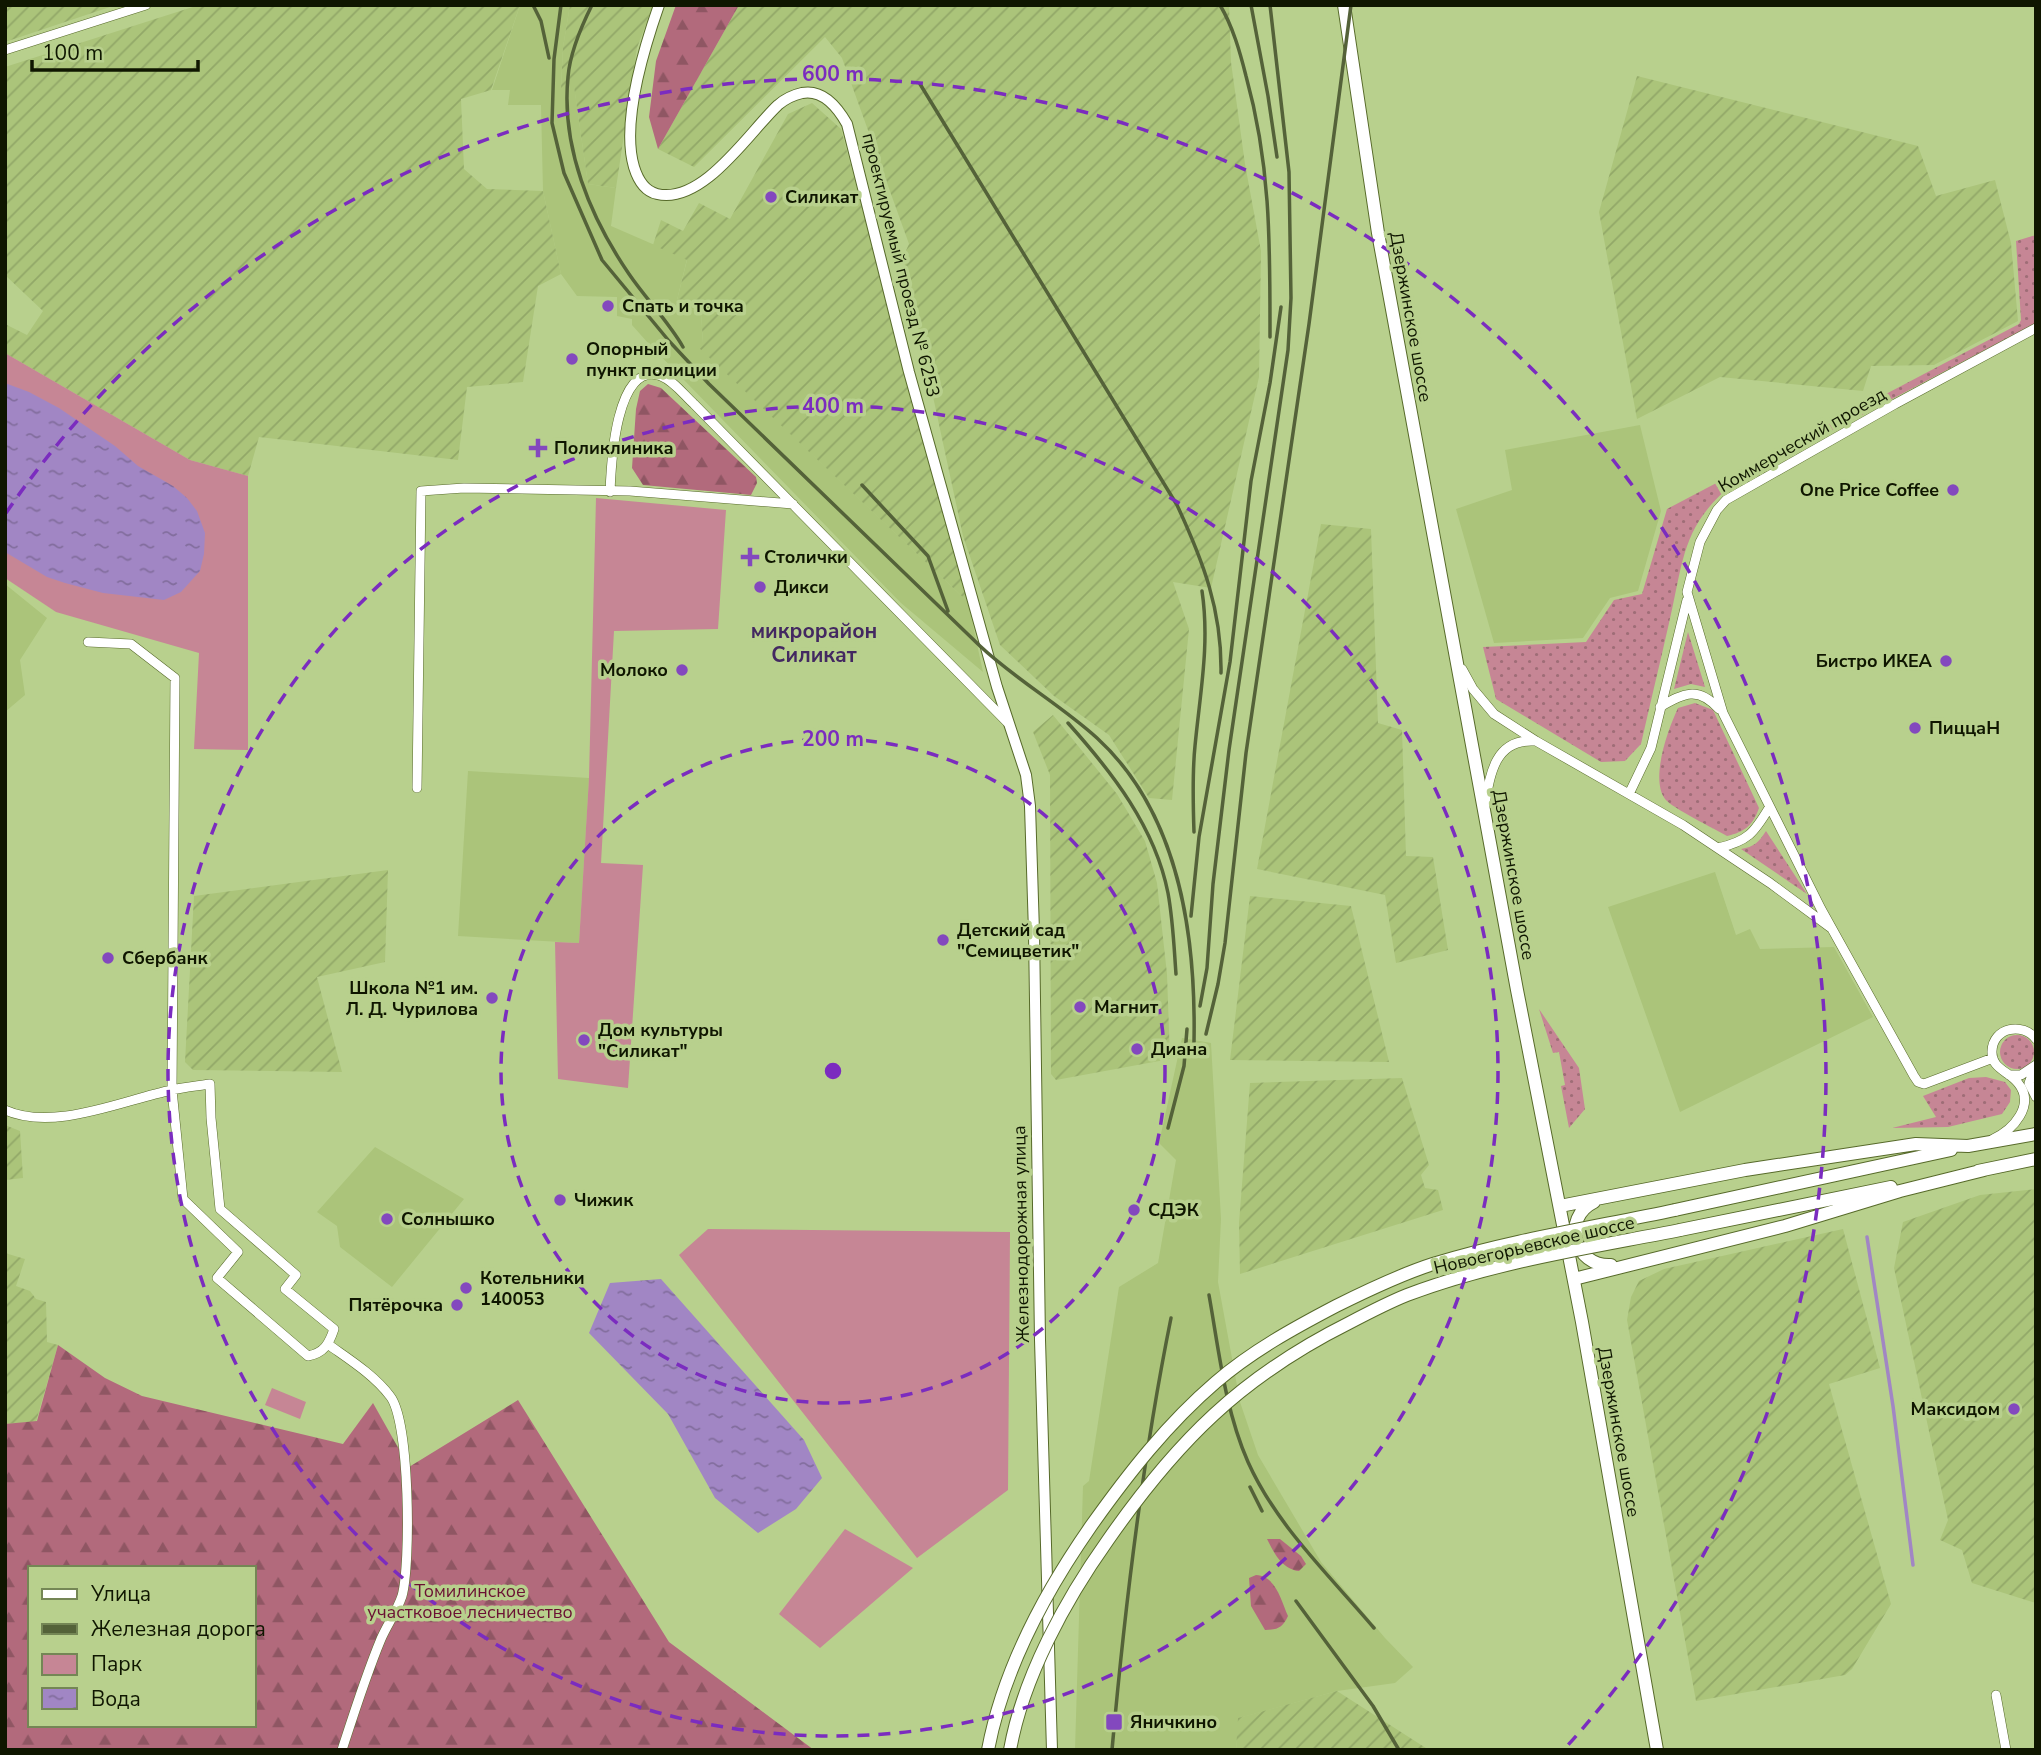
<svg xmlns="http://www.w3.org/2000/svg" width="2041" height="1755" font-family="'Nunito Sans',sans-serif">
<style>
.built{fill:#abc47a}
.industrial{fill:url(#industrial-furrows)}
.grass{fill:url(#grass-dots)}
.forest{fill:url(#forest-firs);fill-rule:evenodd}
.green{fill:#c68695}
.water{fill:url(#water-ripples)}
.lines{fill:none;stroke-linecap:round;stroke-linejoin:round}
.stream{stroke:#a186c4;stroke-width:3.5}
.minor-casing{stroke:#576a2a;stroke-width:10}
.tertiary-casing{stroke:#576a2a;stroke-width:12}
.secondary-casing{stroke:#576a2a;stroke-width:14}
.minor{stroke:#fff;stroke-width:9}
.tertiary{stroke:#fff;stroke-width:10}
.secondary{stroke:#fff;stroke-width:12}
.rail{stroke:#546239;stroke-width:3.5}
.secondary-bridge-casing{stroke:#576a2a;stroke-width:14;stroke-linecap:butt}
.secondary-bridge{stroke:#fff;stroke-width:12}
.ring{fill:none;stroke:#7b2cbf;stroke-width:3.5;stroke-dasharray:12 9}
.poi-dot{fill:#8348be;stroke:#b8d08d;stroke-width:2.5}
.labels{text-anchor:middle;stroke-width:7;stroke-linejoin:round;paint-order:stroke}
.poi-label{font-size:18px;font-weight:bold;fill:#0f1600;stroke:#b8d08d;text-anchor:start}
.street-label{font-size:18px;fill:#0f1600;stroke:#b8d08d}
.park-label{font-size:18px;fill:#6a1033;stroke:#b8d08d}
.quarter-label{font-size:21px;font-weight:bold;fill:#432861;stroke:#b8d08d}
.centre{fill:#7b2cbf;stroke:#b8d08d;stroke-width:3.5}
.ring-label{font-size:21px;text-anchor:middle;font-weight:bold;fill:#7b2cbf;stroke:#b8d08d;stroke-width:7;stroke-linejoin:round;paint-order:stroke}
</style>
<defs>
<pattern id="industrial-furrows" width="10" height="10" patternUnits="userSpaceOnUse" patternTransform="scale(1.75)"><rect width="10" height="10" fill="#abc47a"/><path d="M-1 1l2-2M0 10L10 0M9 11l2-2" fill="none" stroke="#92a868"/></pattern>
<pattern id="grass-dots" width="8" height="8" patternUnits="userSpaceOnUse" patternTransform="scale(1.75)"><rect width="8" height="8" fill="#c68695"/><path d="M2 2h.1M6 6h.1" fill="none" stroke="#9f6d77" stroke-width="1.8" stroke-linecap="round"/></pattern>
<pattern id="forest-firs" width="22" height="20" patternUnits="userSpaceOnUse" patternTransform="scale(1.75)"><rect width="22" height="20" fill="#b26a7c"/><path d="M5 1l3.5 6h-7zM16 11l3.5 6h-7z" fill="#8f5663"/></pattern>
<pattern id="water-ripples" width="26" height="14" patternUnits="userSpaceOnUse" patternTransform="scale(1.75)"><rect width="26" height="14" fill="#a186c4"/><path d="M2 4q2-2 4 0t4 0M15 11q2-2 4 0t4 0" fill="none" stroke="#826d9d"/></pattern>
</defs>
<rect width="100%" height="100%" fill="#b8d08d"/>
<path class="built" d="M520 5H570L563 47 561 87 574 86 588 184 616 188 611 226 687 259 676 304 701 313 703 343 698 346 968 602 983 672 901 603 648 343 632 325V319L617 316V297L577 296 561 274 543 191 541 105H508L510 90H492Z
M1640 425 1661 511 1638 591 1610 598 1583 638 1494 643 1456 509 1512 490 1505 450Z
M5 584 47 618 20 660 25 695 5 712Z
M468 771 589 778 579 943 458 936Z
M1715 872 1736 935 1750 929 1760 949 1834 947 1873 1017 1680 1112 1608 907Z
M1182 1038 1211 1043 1221 1219 1218 1282 1240 1402 1258 1455 1321 1562 1385 1638 1413 1667 1395 1683 1337 1691 1239 1718 1236 1750H1075L1083 1486 1089 1481 1119 1287 1158 1263 1176 1160 1159 1143Z
M375 1147 464 1199 392 1287 340 1247 337 1226 317 1212Z"/>
<path class="industrial" d="M5 5H116L5 42Z
M199 5H520L491 90 461 99 464 169 487 189 543 191 561 274 538 286 523 382 467 387 458 460 259 437 248 476 190 460 5 353V324L27 335 43 311 5 275V67Z
M570 5H653L637 48 616 188 588 184 574 87 561 88 563 47Z
M739 5H1229L1231 62 1245 164 1261 251 1259 377 1211 588 1173 582 1189 629 1172 800 1149 798 1109 735 1054 696 1000 645 963 536 903 257 909 244 842 58 825 37 694 167 658 149Z
M1637 76 1918 146 1936 196 1995 180 2011 243 2018 321 1934 365 1871 366 1863 391 1720 377 1637 419 1599 212Z
M812 103 841 129 968 602 697 346 703 342 701 313 676 304 687 260 653 245 661 220 683 231 699 203 730 219 788 114Z
M1321 524 1371 529 1378 723 1402 730 1406 856 1433 857 1448 950 1396 963 1385 895 1257 869Z
M1053 715 1117 794 1145 841 1157 883 1167 974 1170 1059 1056 1080 1051 1074 1050 775 1033 732Z
M388 870 385 962 317 977 342 1072 193 1070 185 1062 194 896Z
M1250 896 1351 906 1389 1062 1230 1060Z
M1402 1078 1429 1165 1421 1175 1425 1188 1438 1190 1443 1210 1240 1274 1239 1223 1250 1083Z
M5 1125 20 1131 23 1178 5 1180Z
M2036 1189V1603L1972 1583 1962 1550 1940 1540 1948 1520 1894 1268 1903 1222 1980 1195Z
M1843 1229 1880 1368 1829 1384 1891 1604 1852 1669 1845 1675 1696 1701 1627 1320 1631 1297 1639 1281 1664 1269Z
M5 1253 25 1259 16 1286 30 1291 36 1299 46 1302 47 1342 58 1345 36 1422 5 1424Z
M1337 1691 1429 1750H1236L1238 1718Z"/>
<path class="grass" d="M2036 235V323L1737 481C1681 524 1684 560 1669 623 1660 663 1650 704 1641 744L1625 761 1601 762 1496 699 1483 647 1586 642 1614 600 1642 594 1667 509 2019 324 2021 320 2016 241Z
M1688 632 1705 687 1691 684 1674 689Z
M1695 703 1713 710 1759 808C1753 825 1745 832 1727 836 1715 829 1672 808 1665 799 1650 779 1668 729 1678 708Z
M1766 831 1807 894 1741 849C1754 847 1759 842 1766 831Z
M1539 1009 1579 1068 1585 1109 1569 1128 1561 1086 1565 1085 1559 1052 1553 1053Z
M2000 1052a17 17 0 1 1 34 0a17 17 0 1 1-34 0Z
M1986 1077 2005 1082 2011 1090 2010 1102 2002 1114 1948 1127 1892 1128 1936 1117 1923 1096 1969 1078Z"/>
<path class="forest" d="M676 5H739L658 149 649 117 656 61Z
M648 384 661 388 756 477 757 483 751 495 643 485 632 468 636 409 640 391Z
M58 1345 105 1378 142 1396 343 1444 373 1403 409 1467 518 1400 669 1642 814 1750H5V1424L37 1421ZM30 1568H254V1725H30Z
M1267 1539H1280L1301 1556 1306 1564 1299 1571C1282 1569 1274 1553 1267 1539Z
M1256 1575C1276 1576 1281 1600 1288 1616 1283 1627 1278 1630 1265 1630L1251 1606 1249 1578Z"/>
<path class="green" d="M5 353 190 460 248 476V750L194 749 199 653 56 612 5 578Z
M596 498 726 510 718 629 614 631 601 863 643 865 628 1088 558 1079 555 942 579 943 589 778Z
M708 1229 1010 1232 1008 1490 917 1558 679 1255Z
M272 1388 306 1402 300 1419 265 1405Z
M845 1529 913 1568 820 1648 779 1614Z"/>
<path class="water" d="M5 383 29 392 59 408 115 446 138 466 173 486 187 498 197 511 205 533 204 554 200 571 181 592 164 600 103 593 65 583 47 577 5 552Z
M661 1279 804 1440 822 1478 796 1509 758 1533 715 1498 668 1414 589 1333 610 1283Z"/>
<g class="lines">
<path class="stream" d="M1867 1237 1893 1406 1913 1565"/>
<g class="minor-casing">
<path id="minor" d="M5 50 146 5
M610 492C611 468 615 359 661 376 674 381 684 395 694 404L1007 722
M1462 669 1473 689 1494 714 1536 741 1683 825 1770 883 1831 928
M1660 707C1684 693 1698 686 1719 709
M417 788 421 491 464 488 630 491 793 504
M1629 794 1651 748 1687 600
M1485 805C1490 774 1495 739 1534 741
M1718 848C1748 841 1754 833 1769 808
M1993 1058 1924 1084 1918 1082 1914 1076 1821 909 1723 713 1687 592 1700 542 1717 510 1726 500 1895 404 2036 328
M2034 1070 2029 1083 2036 1097
M2009 1075H2021L2036 1065
M5 1110C54 1132 123 1100 172 1090 184 1087 197 1086 210 1084L211 1118 220 1209 296 1275 285 1289 334 1329C329 1344 324 1353 308 1356L217 1278 238 1252 183 1199 172 1090 175 678 131 644 88 642
M1993 1139C2013 1130 2036 1105 2018 1083 2009 1071 1991 1069 1992 1051 1993 1027 2023 1022 2036 1039
M329 1345C350 1360 374 1375 390 1396 410 1421 411 1564 402 1596 397 1611 387 1625 381 1639 366 1675 354 1713 342 1750
M1996 1695 2006 1750"/>
</g>
<g class="tertiary-casing">
<path id="tertiary" d="M659 5C644 48 621 123 634 167 638 180 644 191 657 194 703 205 750 131 778 105 785 99 793 95 802 93 823 89 838 108 847 124L909 372 997 687 1026 775 1030 806 1034 932 1040 1340 1052 1750"/>
</g>
<g class="secondary-casing">
<path id="secondary" d="M1344 5 1378 233 1398 342 1517 990 1582 1322 1657 1750
M1978 1171 2036 1159
M1594 1202C1561 1218 1574 1267 1611 1265
M1560 1206 1745 1170 1916 1144 1968 1146 2036 1134
M1675 1210 1951 1150
M1680 1230 1891 1187
M1574 1279 1785 1226 1900 1191 1984 1170"/>
</g>
<use href="#minor" class="minor"/>
<use href="#tertiary" class="tertiary"/>
<use href="#secondary" class="secondary"/>
<path class="rail" d="M533 5 541 21 549 58
M561 5 554 59 552 123 564 173 602 260 669 341 709 384C800 471 890 559 980 646 1016 680 1061 705 1097 738 1180 814 1196 936 1194 1042
M592 5C581 27 570 52 568 77 561 147 590 217 629 274 646 299 668 321 683 347
M1220 5C1233 27 1240 52 1246 76 1271 166 1270 245 1270 337
M1251 5 1268 96 1277 157
M920 84 1177 505C1203 561 1222 610 1221 673
M862 485 928 556 948 611
M1068 723C1112 772 1155 827 1168 893 1173 920 1174 947 1176 974
M1194 832C1193 803 1192 775 1195 746 1200 693 1210 644 1202 591
M1191 916 1199 837 1230 662 1251 481 1270 383 1281 307
M1200 1006 1207 968 1213 884 1229 750 1288 350 1291 298 1289 172 1270 5
M1206 1034 1218 984 1225 943 1246 753 1309 324 1351 5
M1168 1128 1184 1066 1187 1029
M1209 1295C1219 1351 1225 1410 1248 1462 1276 1525 1330 1576 1374 1628
M1250 1487 1262 1511
M1296 1601 1373 1706 1399 1750
M1112 1750C1125 1605 1142 1461 1171 1318"/>
<g class="secondary-bridge-casing">
<path id="secondary-bridge" d="M988 1750C1003 1670 1045 1592 1091 1526 1128 1474 1167 1424 1216 1382 1252 1351 1294 1328 1336 1306 1368 1290 1399 1275 1433 1264 1512 1240 1595 1227 1675 1210
M1010 1750C1023 1677 1066 1599 1108 1540 1177 1441 1241 1377 1349 1323 1368 1313 1387 1303 1407 1295 1494 1262 1589 1248 1680 1230"/>
</g>
<use href="#secondary-bridge" class="secondary-bridge"/>
</g>
<g class="ring">
<circle cx="833" cy="1071" r="332"/>
<circle cx="833" cy="1071" r="665"/>
<path d="M6 513A997 997 0 1 1 1568 1745"/>
</g>
<g class="poi-dot">
<circle cx="771" cy="197" r="7"/>
<circle cx="608" cy="306" r="7"/>
<circle cx="572" cy="359" r="7"/>
<path d="M534.5 437.5h7v7h7v7h-7v7h-7v-7h-7v-7h7z"/>
<circle cx="1953" cy="490" r="7"/>
<path d="M746.5 546.5h7v7h7v7h-7v7h-7v-7h-7v-7h7z"/>
<circle cx="760" cy="587" r="7"/>
<circle cx="1946" cy="661" r="7"/>
<circle cx="682" cy="670" r="7"/>
<circle cx="1915" cy="728" r="7"/>
<circle cx="943" cy="940" r="7"/>
<circle cx="108" cy="958" r="7"/>
<circle cx="492" cy="998" r="7"/>
<circle cx="1080" cy="1007" r="7"/>
<circle cx="584" cy="1040" r="7"/>
<circle cx="1137" cy="1049" r="7"/>
<circle cx="560" cy="1200" r="7"/>
<circle cx="1134" cy="1210" r="7"/>
<circle cx="387" cy="1219" r="7"/>
<circle cx="466" cy="1288" r="7"/>
<circle cx="457" cy="1305" r="7"/>
<circle cx="2014" cy="1409" r="7"/>
<rect x="1105" y="1713" width="18" height="18" rx="3.5"/>
</g>
<g class="labels">
<g class="poi-label">
<text x="785" y="203">Силикат</text>
<text x="622" y="312">Спать и точка</text>
<text x="586" y="355">Опорный<tspan x="586" dy="21">пункт полиции</tspan></text>
<text x="554" y="454">Поликлиника</text>
<text x="1939" y="496" text-anchor="end">One Price Coffee</text>
<text x="764" y="563">Столички</text>
<text x="774" y="593">Дикси</text>
<text x="1932" y="667" text-anchor="end">Бистро ИКЕА</text>
<text x="668" y="676" text-anchor="end">Молоко</text>
<text x="1929" y="734">ПиццаН</text>
<text x="957" y="936">Детский сад<tspan x="957" dy="21">"Семицветик"</tspan></text>
<text x="122" y="964">Сбербанк</text>
<text x="478" y="994" text-anchor="end">Школа №1 им.<tspan x="478" dy="21">Л. Д. Чурилова</tspan></text>
<text x="1094" y="1013">Магнит</text>
<text x="598" y="1036">Дом культуры<tspan x="598" dy="21">"Силикат"</tspan></text>
<text x="1151" y="1055">Диана</text>
<text x="574" y="1206">Чижик</text>
<text x="1148" y="1216">СДЭК</text>
<text x="401" y="1225">Солнышко</text>
<text x="480" y="1284">Котельники<tspan x="480" dy="21">140053</tspan></text>
<text x="443" y="1311" text-anchor="end">Пятёрочка</text>
<text x="2000" y="1415" text-anchor="end">Максидом</text>
<text x="1130" y="1728">Яничкино</text>
</g>
<g class="street-label">
<text transform="translate(901 265) rotate(76)" y="6">проектируемый проезд № 6253</text>
<text transform="translate(1411 317) rotate(80)" y="6">Дзержинское шоссе</text>
<text transform="translate(1802 440) rotate(-30)" y="6">Коммерческий проезд</text>
<text transform="translate(1514 875) rotate(80)" y="6">Дзержинское шоссе</text>
<text transform="translate(1021 1234) rotate(-91)" y="6">Железнодорожная улица</text>
<text transform="translate(1534 1245) rotate(-13)" y="6">Новоегорьевское шоссе</text>
<text transform="translate(1619 1432) rotate(80)" y="6">Дзержинское шоссе</text>
</g>
<g class="park-label">
<text x="470" y="1597">Томилинское<tspan x="470" dy="21">участковое лесничество</tspan></text>
</g>
<g class="quarter-label">
<text x="814" y="638">микрорайон<tspan x="814" dy="24">Силикат</tspan></text>
</g>
</g>
<circle cx="833" cy="1071" r="10" class="centre"/>
<g class="ring-label">
<text x="833" y="81">600 m</text>
<text x="833" y="413">400 m</text>
<text x="833" y="746">200 m</text>
</g>
<rect width="2041" height="1755" fill="none" stroke="#0f1600" stroke-width="14"/>
<rect x="28" y="1566" width="228" height="161" fill="#b8d08d" stroke="#748655" stroke-width="2"/>
<rect x="42" y="1589" width="35" height="10" fill="#ffffff" stroke="#748655" stroke-width="2"/>
<text x="91" y="1601" font-size="21" fill="#0f1600">Улица</text>
<rect x="42" y="1624" width="35" height="10" fill="#546239" stroke="#748655" stroke-width="2"/>
<text x="91" y="1636" font-size="21" fill="#0f1600">Железная дорога</text>
<rect x="42" y="1654" width="35" height="21" fill="#c68695" stroke="#748655" stroke-width="2"/>
<text x="91" y="1671" font-size="21" fill="#0f1600">Парк</text>
<rect x="42" y="1688" width="35" height="21" fill="url(#water-ripples)" stroke="#748655" stroke-width="2"/>
<text x="91" y="1706" font-size="21" fill="#0f1600">Вода</text>
<path d="M32 60v10h166v-10" fill="none" stroke="#0f1600" stroke-width="3.5"/>
<text x="42" y="60" font-size="21" fill="#0f1600" stroke="#b8d08d" stroke-width="5" paint-order="stroke">100 m</text>
</svg>
